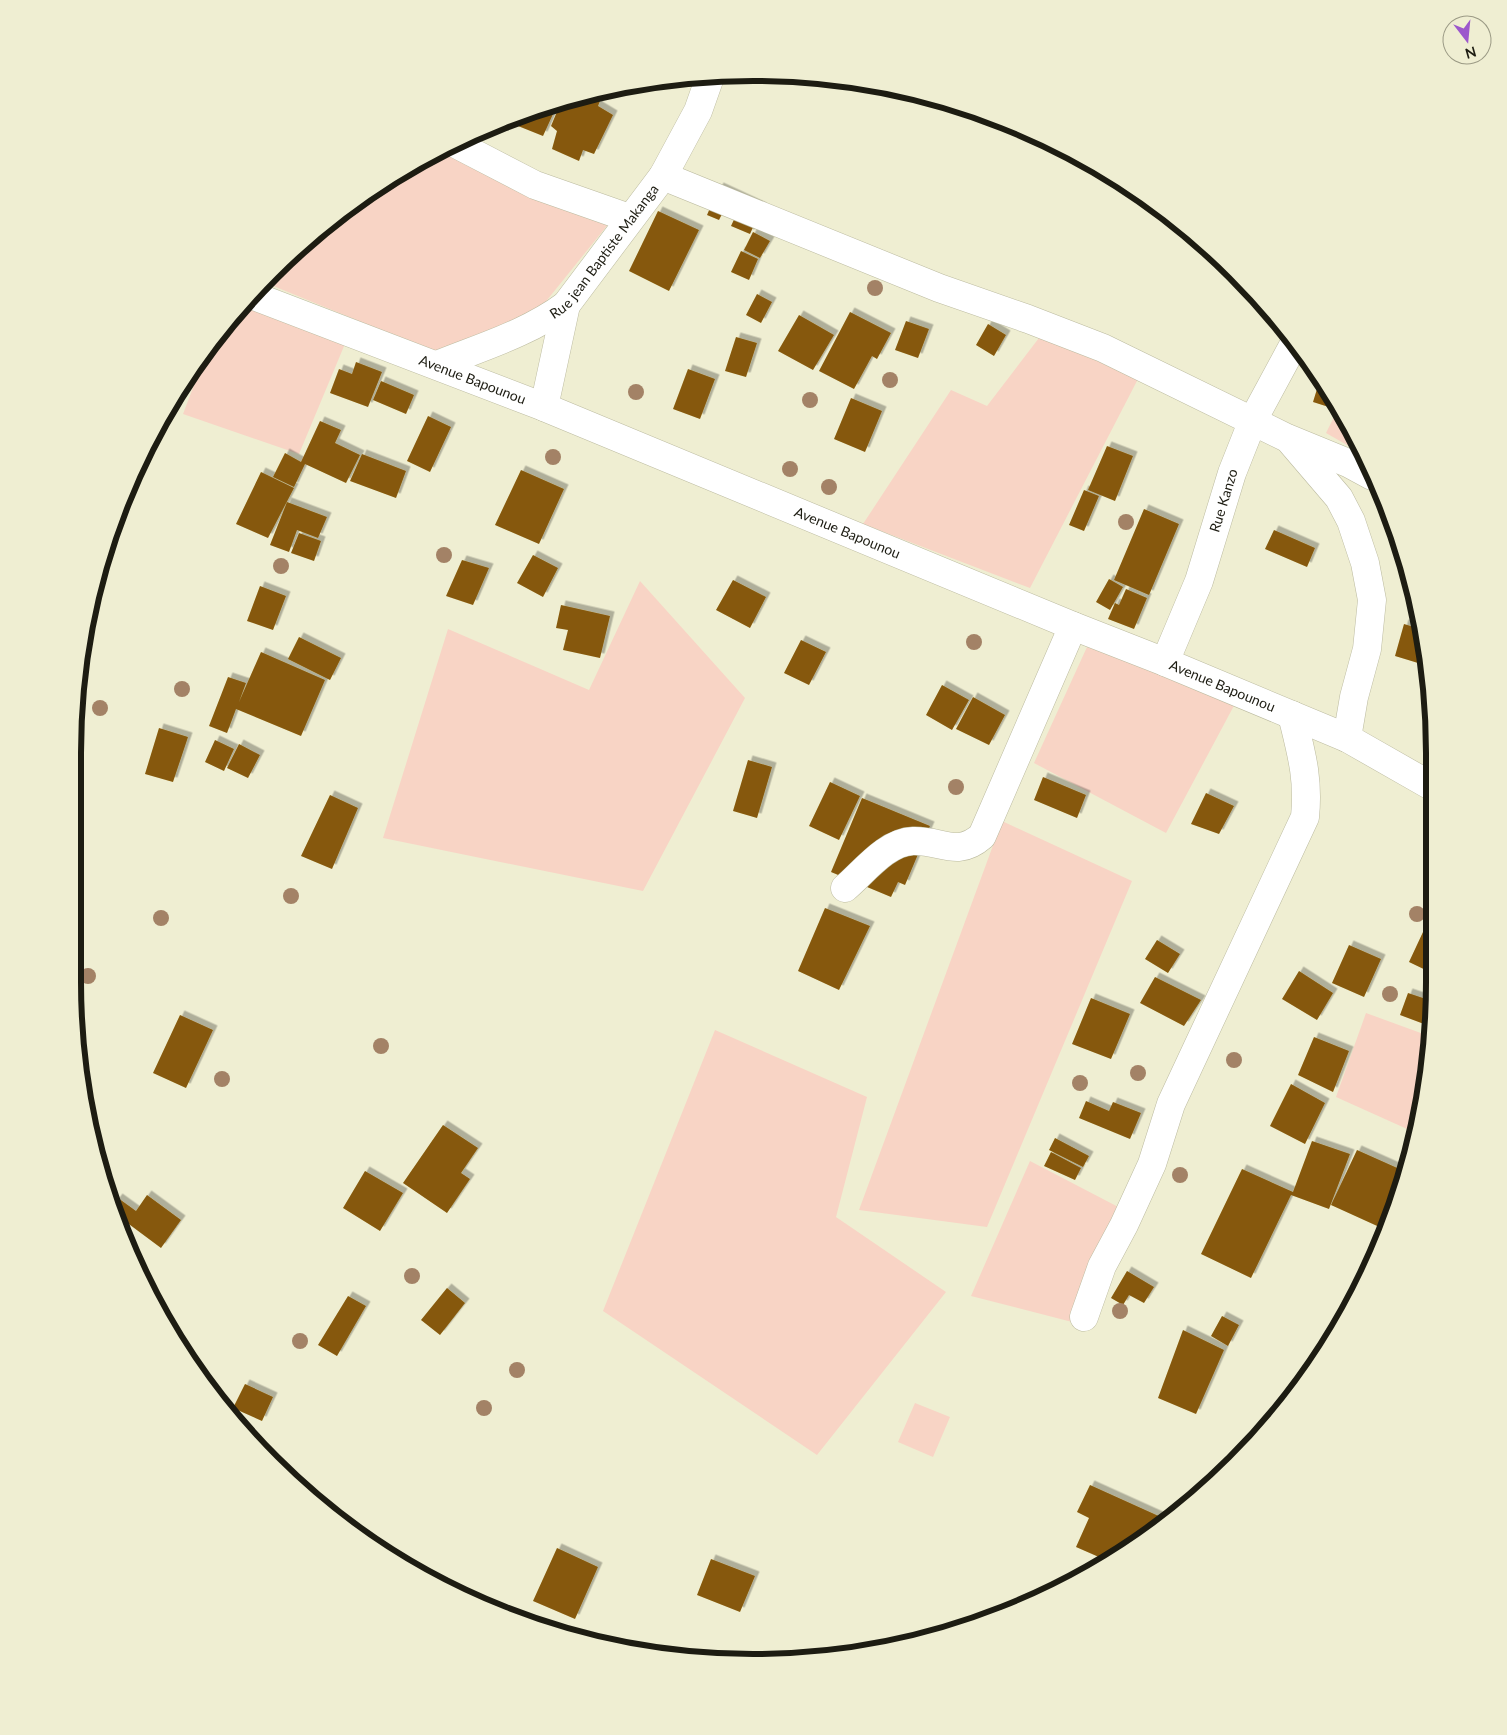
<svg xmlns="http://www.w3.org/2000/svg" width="1507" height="1735" font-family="Lato,sans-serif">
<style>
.green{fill:#f8d4c5}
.building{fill:#865909;filter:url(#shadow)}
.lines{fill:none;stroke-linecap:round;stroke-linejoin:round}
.minor-casing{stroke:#bcbba0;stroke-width:29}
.minor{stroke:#fff;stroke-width:28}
.tree{fill:#a38266}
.labels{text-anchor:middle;stroke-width:5;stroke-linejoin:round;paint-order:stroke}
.street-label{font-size:14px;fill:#1d1c12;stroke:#efeed2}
.rim{fill:none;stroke:#1d1c12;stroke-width:6}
</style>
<defs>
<filter id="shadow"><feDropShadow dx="4.5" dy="-4.5" stdDeviation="0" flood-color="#0004"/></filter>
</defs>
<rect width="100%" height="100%" fill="#efeed2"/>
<path class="green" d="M443 150 610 222 535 315 437 353 266 283 305 241 413 164Z
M250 300 347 339 299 454 183 414 210 343Z
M1042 334 1139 377 1030 588 863 524 951 390 987 406Z
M1339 407 1343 413 1361 453 1326 433Z
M640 581 745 698 643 891 383 838 448 629 589 690Z
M1087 647 1237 700 1166 833 1034 763Z
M1002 821 1132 881 987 1227 859 1210Z
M1366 1013 1429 1036 1421 1115 1416 1133 1336 1097Z
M715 1030 867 1097 836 1217 946 1292 817 1455 603 1311Z
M1030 1161 1126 1211 1076 1323 971 1296Z
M915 1403 950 1417 933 1457 898 1442Z"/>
<path class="building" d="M653 81 649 90 637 85Z
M603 93 598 106 613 115 594 154 583 150 579 161 552 149 557 131 551 126 561 102Z
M558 103 543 136 508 122 535 109Z
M719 187 762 207 750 234 731 226 738 211 726 206 719 220 707 215Z
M658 211 699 230 669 291 629 271Z
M753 232 770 241 760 258 744 250Z
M741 251 758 259 749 280 731 272Z
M757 294 772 302 761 323 746 315Z
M850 312 891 333 877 359 872 356 854 389 819 371Z
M799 315 834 335 813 370 778 351Z
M906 321 929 329 918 358 895 350Z
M988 324 1006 335 994 356 976 345Z
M736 337 757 343 746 377 725 371Z
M356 362 382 372 368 407 330 393 339 369 352 374Z
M688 369 715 379 700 419 673 409Z
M381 381 414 395 406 414 373 400Z
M1317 389 1328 392 1337 404 1335 409 1313 402Z
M851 398 882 411 865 452 834 439Z
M428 416 451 427 430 472 407 461Z
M320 421 341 430 335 443 360 455 346 483 305 464 294 487 273 477 285 453 301 462Z
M1107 446 1133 456 1115 501 1088 490Z
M362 454 406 471 396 498 350 481Z
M521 470 564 489 539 544 495 525Z
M261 472 294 488 268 538 236 524Z
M1084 490 1099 496 1084 531 1069 525Z
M287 502 327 517 318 538 297 530 289 552 270 545Z
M1144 509 1179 524 1149 595 1114 580Z
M1274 530 1315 548 1307 567 1265 549Z
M299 533 321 541 314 561 291 553Z
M533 555 558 568 543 597 517 583Z
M462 560 489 568 473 605 446 596Z
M1109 579 1123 587 1110 610 1096 602Z
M733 580 766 597 750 628 716 610Z
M260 586 286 596 273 630 247 621Z
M1126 589 1147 598 1134 629 1108 619 1115 603 1119 605Z
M561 605 610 616 600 658 563 650 568 630 556 628Z
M1404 624 1417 628 1422 651 1418 663 1395 656Z
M299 637 341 658 330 680 288 659Z
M801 640 826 652 809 685 784 673Z
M261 652 325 680 301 736 236 709 227 733 209 726 228 677 246 683 239 702Z
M942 685 969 700 952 730 926 715Z
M973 697 1005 715 989 745 956 729Z
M159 728 188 737 173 782 145 774Z
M215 740 234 749 224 771 205 762Z
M239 744 260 755 248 778 227 768Z
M748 760 772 767 757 818 733 811Z
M1043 777 1086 795 1077 818 1034 800Z
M830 782 860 796 839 840 809 826Z
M1206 793 1234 806 1219 834 1191 824Z
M330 795 358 808 332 869 301 856Z
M862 798 930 826 905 885 898 882 891 897 831 872Z
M825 908 870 926 839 990 798 971Z
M1423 932 1434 938V974L1409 962Z
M1157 940 1180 954 1168 973 1145 959Z
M1349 945 1381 959 1364 997 1332 983Z
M1299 971 1333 993 1317 1020 1282 999Z
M1155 977 1201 1000 1184 1026 1140 1003Z
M1408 993 1432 1001 1424 1024 1400 1015Z
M1091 998 1130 1014 1111 1059 1072 1044Z
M180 1015 213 1030 186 1088 153 1073Z
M1314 1037 1349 1051 1333 1092 1298 1075Z
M1291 1084 1325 1103 1305 1144 1270 1126Z
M1086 1101 1109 1111 1113 1102 1141 1113 1130 1139 1079 1118Z
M443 1125 478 1148 461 1173 470 1179 447 1213 403 1183Z
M1055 1138 1089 1156 1083 1167 1049 1150Z
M1312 1141 1350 1154 1329 1209 1291 1195 1251 1278 1201 1254 1242 1169 1293 1192Z
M1357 1150 1404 1171 1386 1230 1331 1205Z
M1051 1152 1081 1168 1075 1180 1044 1166Z
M365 1171 403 1193 380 1231 343 1208Z
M147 1195 181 1220 161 1248 118 1216 113 1205 118 1198 136 1211Z
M1127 1271 1154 1287 1144 1303 1129 1295 1123 1305 1111 1298Z
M447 1288 465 1303 440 1335 421 1320Z
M348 1296 366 1306 337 1356 318 1345Z
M1222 1316 1239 1325 1228 1346 1211 1336Z
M1183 1330 1224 1350 1196 1414 1158 1398Z
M245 1384 273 1397 262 1421 233 1408Z
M1090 1485 1163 1518 1160 1524 1108 1561 1076 1547 1089 1518 1077 1512Z
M557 1548 598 1567 575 1619 533 1601Z
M711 1559 755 1576 740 1612 697 1595Z"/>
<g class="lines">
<g class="minor-casing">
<g id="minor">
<path d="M456 144 535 185 629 218"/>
<path d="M663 176 939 288 1028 319 1103 348 1287 438 1348 463 1372 476"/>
<path id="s1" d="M254 296 544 407 1073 626 1165 662 1347 738 1433 787"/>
<path id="s2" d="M437 365C481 347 527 334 566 305L663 176 698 111 710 77"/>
<path d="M544 407 566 305"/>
<path d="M1292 443 1339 498 1351 521 1365 563 1372 600 1367 649 1354 697 1347 738"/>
<path id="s3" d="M1165 662 1199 581 1232 473 1253 420 1294 344"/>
<path d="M845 888C864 872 886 842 913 841 942 840 957 858 982 836L1073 626"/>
<path d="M1084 1317 1102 1266 1124 1225 1152 1164 1171 1104 1305 817C1309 778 1301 752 1292 715"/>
</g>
</g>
<use href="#minor" class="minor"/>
</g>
<g class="tree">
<circle cx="875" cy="288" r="8"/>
<circle cx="890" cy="380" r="8"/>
<circle cx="636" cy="392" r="8"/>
<circle cx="810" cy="400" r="8"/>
<circle cx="553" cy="457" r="8"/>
<circle cx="790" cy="469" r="8"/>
<circle cx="829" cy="487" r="8"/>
<circle cx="1126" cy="522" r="8"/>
<circle cx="444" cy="555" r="8"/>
<circle cx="281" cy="566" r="8"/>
<circle cx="974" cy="642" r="8"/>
<circle cx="182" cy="689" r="8"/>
<circle cx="100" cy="708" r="8"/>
<circle cx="956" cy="787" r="8"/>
<circle cx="291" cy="896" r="8"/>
<circle cx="1417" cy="914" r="8"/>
<circle cx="161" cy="918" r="8"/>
<circle cx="88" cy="976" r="8"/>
<circle cx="1390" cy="994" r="8"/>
<circle cx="381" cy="1046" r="8"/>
<circle cx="1234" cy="1060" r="8"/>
<circle cx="1138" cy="1073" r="8"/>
<circle cx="222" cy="1079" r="8"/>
<circle cx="1080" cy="1083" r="8"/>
<circle cx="1180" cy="1175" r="8"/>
<circle cx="412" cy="1276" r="8"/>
<circle cx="1120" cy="1311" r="8"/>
<circle cx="300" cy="1341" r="8"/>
<circle cx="517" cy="1370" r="8"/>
<circle cx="484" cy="1408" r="8"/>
</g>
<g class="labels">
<g class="street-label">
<text dy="5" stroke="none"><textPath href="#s2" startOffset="208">Rue jean Baptiste Makanga</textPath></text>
<text dy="5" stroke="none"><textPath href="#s1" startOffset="234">Avenue Bapounou</textPath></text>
<text dy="5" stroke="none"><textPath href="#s3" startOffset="172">Rue Kanzo</textPath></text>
<text dy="5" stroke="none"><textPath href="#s1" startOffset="639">Avenue Bapounou</textPath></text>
<text dy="5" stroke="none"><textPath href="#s1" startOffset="1044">Avenue Bapounou</textPath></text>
</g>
</g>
<path d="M0 0H1507V1735H0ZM753 81H754A672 672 0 0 1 1426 753V982A672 672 0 0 1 754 1654H753A672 672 0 0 1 81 982V753A672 672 0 0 1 753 81Z" fill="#efeed2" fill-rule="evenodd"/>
<path class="rim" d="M753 81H754A672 672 0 0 1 1426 753V982A672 672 0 0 1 754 1654H753A672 672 0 0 1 81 982V753A672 672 0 0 1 753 81Z"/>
<g transform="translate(1467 40) rotate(164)"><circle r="24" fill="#efeed2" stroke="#9b9a85"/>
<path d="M0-4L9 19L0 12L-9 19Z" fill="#9c57cc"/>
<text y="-8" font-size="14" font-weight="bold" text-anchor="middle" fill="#1d1c12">N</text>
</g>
</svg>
